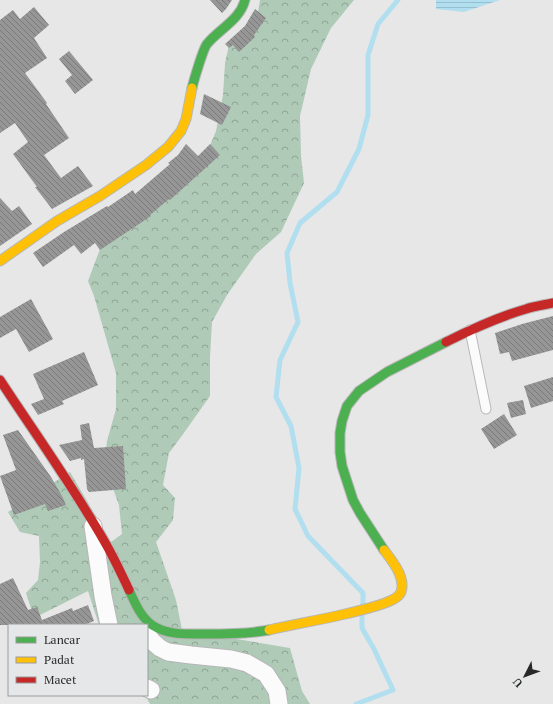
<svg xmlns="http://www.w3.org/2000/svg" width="553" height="704" font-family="'PT Serif',serif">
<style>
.forest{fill:url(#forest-crowns)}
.water{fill:url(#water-rules)}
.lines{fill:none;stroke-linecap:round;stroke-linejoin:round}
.stream{stroke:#b1dfef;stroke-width:5}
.building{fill:url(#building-back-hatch)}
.lane-casing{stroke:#b7b7b7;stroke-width:11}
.street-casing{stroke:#b7b7b7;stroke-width:19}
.fast-casing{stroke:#b7b7b7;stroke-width:11}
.slow-casing{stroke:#b7b7b7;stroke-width:11}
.jam-casing{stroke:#b7b7b7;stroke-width:11}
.lane{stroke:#fbfbfb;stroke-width:9}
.street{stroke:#fbfbfb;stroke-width:17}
.fast{stroke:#4caf50;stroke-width:9}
.slow{stroke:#ffc107;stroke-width:9}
.jam{stroke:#c62828;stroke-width:9}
</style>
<defs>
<pattern id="forest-crowns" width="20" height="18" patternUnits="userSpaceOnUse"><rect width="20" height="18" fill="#afcab7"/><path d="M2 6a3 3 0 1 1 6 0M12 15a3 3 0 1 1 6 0" fill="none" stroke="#8ea495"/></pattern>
<pattern id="water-rules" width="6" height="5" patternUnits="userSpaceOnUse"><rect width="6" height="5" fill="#b1dfef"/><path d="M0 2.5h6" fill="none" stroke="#98bfcd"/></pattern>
<pattern id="building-back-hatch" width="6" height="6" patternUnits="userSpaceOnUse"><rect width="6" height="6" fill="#969696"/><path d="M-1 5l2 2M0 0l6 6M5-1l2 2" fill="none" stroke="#7a7a7a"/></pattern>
</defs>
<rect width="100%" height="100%" fill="#e7e7e7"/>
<path class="forest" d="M260 0H354L331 28 311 69 300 116 301 156 304 183 281 232 256 254 227 295 212 322 210 357V396L181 437 169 453 163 485 175 498 173 520 156 542 176 600 182 630 290 648 302 691 310 704H150L145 695H147V625H99L88 591 34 618 26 593 38 580 40 562 39 536 20 532 8 512 70 472 111 542 122 534 119 505 104 464 107 441 116 409V373L94 296 88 281 100 249 201 168 216 131 223 95 225 63 229 45 258 12Z"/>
<path class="water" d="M436 0H500L464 12 436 9Z"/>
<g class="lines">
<path class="stream" d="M363 605V593L308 536 295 509 299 468 291 426 276 397 280 360 298 322 290 283 287 253 300 223 337 192 359 149 368 115V55L378 24 398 0
M356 704 393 690 374 649 362 628V615"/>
</g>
<path class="building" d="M210 0H232L226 9 222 13Z
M34 7 49 25 34 38 47 58 25 73 47 103 46 104 69 138 44 155 61 178 78 166 93 186 52 209 35 187H37L13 154 28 142 15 123 0 133V20L13 10 20 19Z
M255 9 266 18 254 35 255 37 239 52 233 45 229 48 225 44 245 26Z
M69 51 93 80 75 94 65 81 72 75 59 59Z
M204 94 231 107 222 125 200 114Z
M186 144 198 156 210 144 220 155 170 200 169 199 150 215 151 216 100 250 95 243 81 254 74 245 43 267 33 253 64 232 107 206 108 207 133 190 135 194 170 164 168 163 178 155Z
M0 198 12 211 19 206 32 224 0 246Z
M31 299 53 339 29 352 16 329 0 338V317Z
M553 316V350L512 361 509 352 500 354 495 333 522 324Z
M84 352 98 385 62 401 64 404 38 415 31 404 44 399 33 374Z
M553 377V401L531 408 524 386Z
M523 400 526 414 511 418 507 403Z
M504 414 517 435 494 449 481 429Z
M89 423 94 448 123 446 126 489 89 492 87 489 84 459 81 460V458L70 461 59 445 82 440 80 425Z
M18 430 51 477 62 496 66 505 48 511 45 504 14 515 0 476 16 470 3 435Z
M13 578 28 610 37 607 42 620 72 608 73 611 88 605 94 621 84 625H0V584Z"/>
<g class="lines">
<g class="lane-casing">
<path id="lane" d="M470 330 486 409"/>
</g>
<g class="street-casing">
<path id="street" d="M93 526 103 596 109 625
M147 631 149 637 153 642 160 648 168 652 191 655 231 659 247 663 266 674 277 691 279 704
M147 688 151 690"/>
</g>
<g class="fast-casing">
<path id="fast" d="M192 88C194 80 203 49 207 44 219 29 240 20 245 0
M384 550 360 513 353 500 342 466 340 452V433L342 421 347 406 359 391 387 372 446 342
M129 590C135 603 140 616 152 625 157 628 163 631 169 632 181 635 193 634 205 634 227 634 249 634 269 630"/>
</g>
<g class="slow-casing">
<path id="slow" d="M0 261 57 221 100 196 146 165 168 147 181 131 186 119 192 88
M269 630C295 624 320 620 345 614 361 610 378 607 392 600 396 598 400 595 401 592 406 577 392 561 384 550"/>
</g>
<g class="jam-casing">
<path id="jam" d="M446 342C472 329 498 317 526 309 535 306 544 305 553 303
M0 380C36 435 75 489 107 546 115 560 122 575 129 590"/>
</g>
<use href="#lane" class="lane"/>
<use href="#street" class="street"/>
<use href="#fast" class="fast"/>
<use href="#slow" class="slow"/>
<use href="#jam" class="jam"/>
</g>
<rect x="8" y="624" width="140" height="72" fill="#e6e7e8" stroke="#9a9b9b"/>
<rect x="16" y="637" width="20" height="6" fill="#4caf50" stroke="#9a9b9b"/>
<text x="44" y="644" font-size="12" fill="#282828">Lancar</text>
<rect x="16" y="657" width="20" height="6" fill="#ffc107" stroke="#9a9b9b"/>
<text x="44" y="664" font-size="12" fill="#282828">Padat</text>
<rect x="16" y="677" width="20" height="6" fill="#c62828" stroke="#9a9b9b"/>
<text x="44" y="684" font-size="12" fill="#282828">Macet</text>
<g transform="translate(525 676) rotate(228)" stroke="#e6e7e8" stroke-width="3" paint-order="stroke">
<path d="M0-3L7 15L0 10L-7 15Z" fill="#282828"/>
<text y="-6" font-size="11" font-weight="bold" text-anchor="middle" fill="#282828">U</text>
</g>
</svg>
